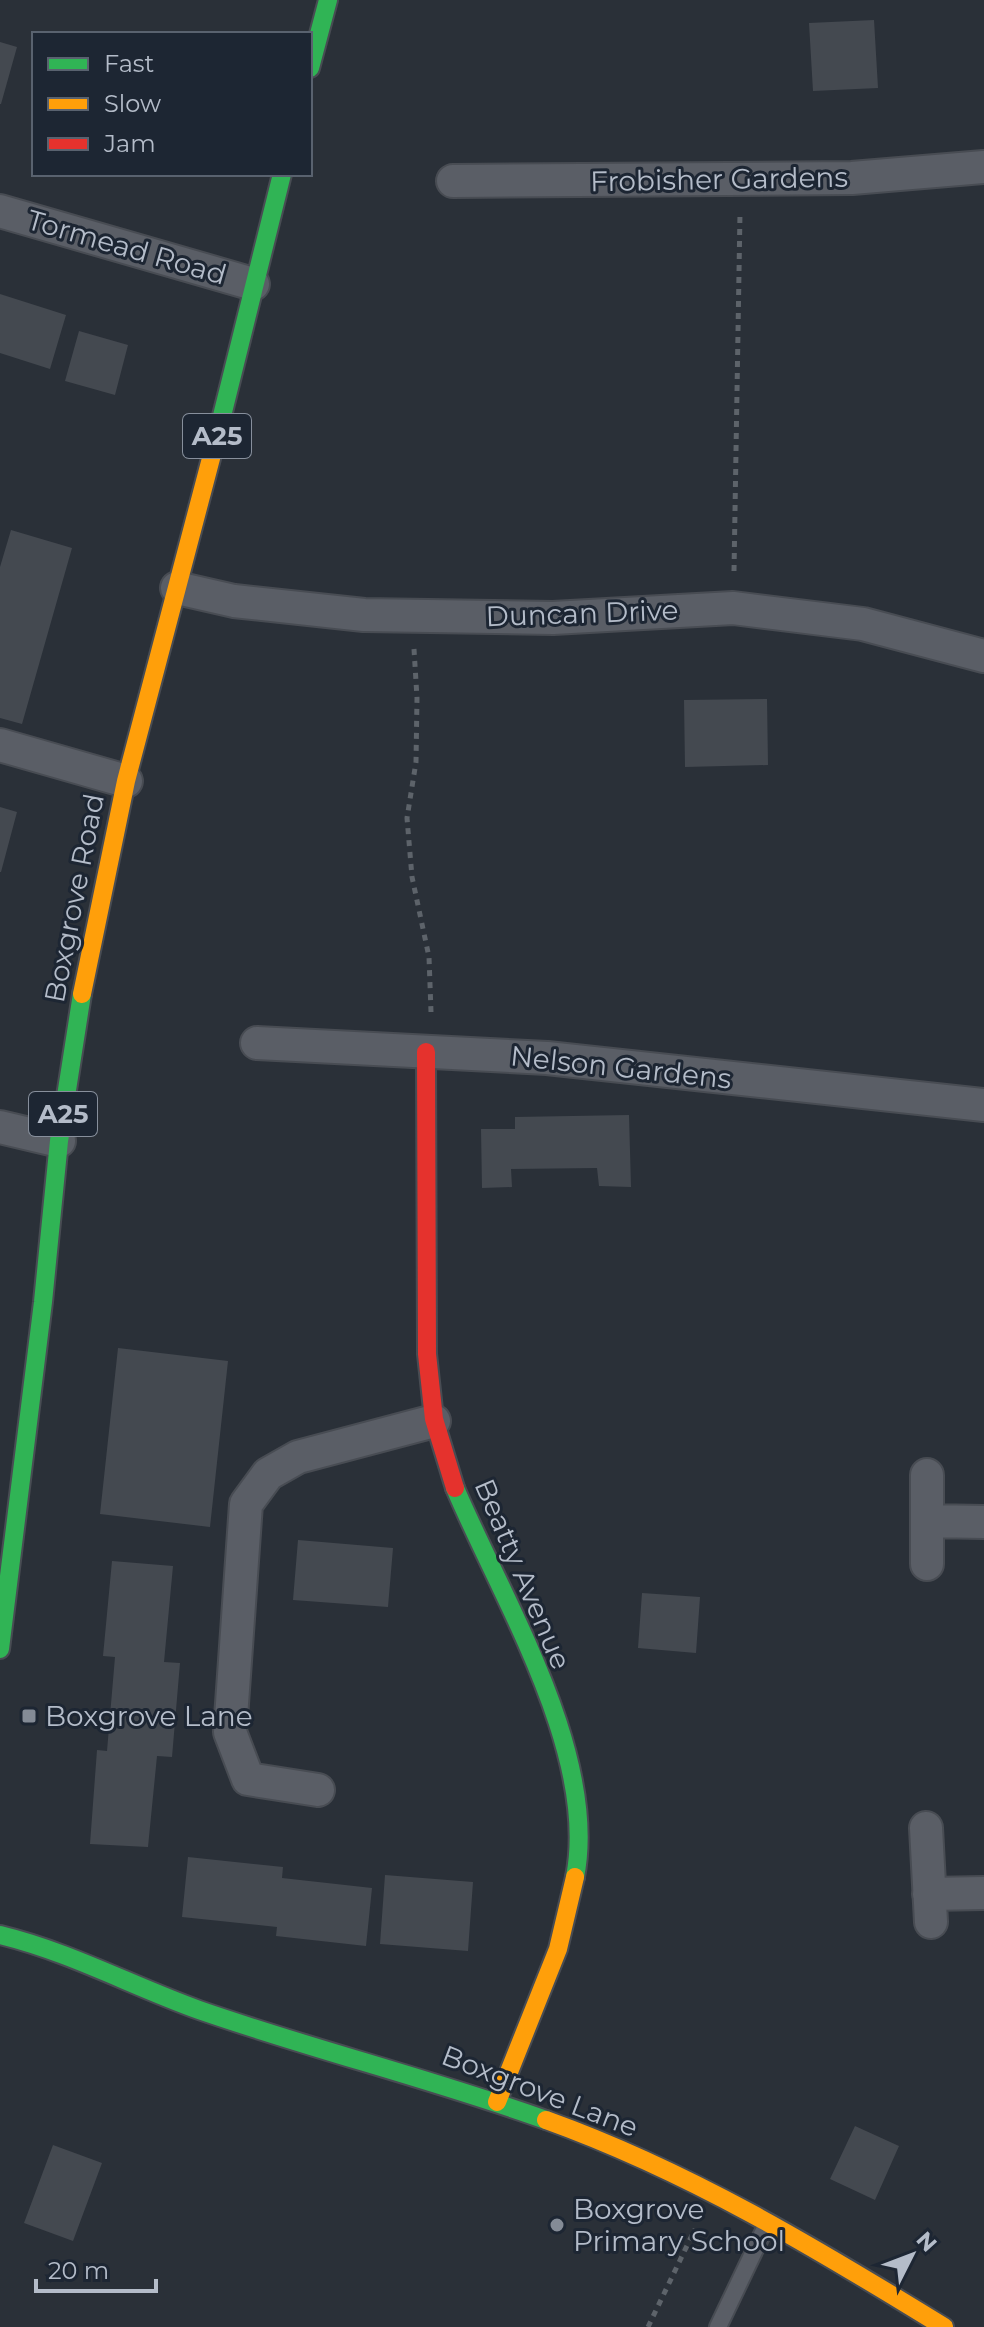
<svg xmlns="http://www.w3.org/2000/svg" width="984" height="2327" font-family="Montserrat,sans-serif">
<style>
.building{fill:#444950}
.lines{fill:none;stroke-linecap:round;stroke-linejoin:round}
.lane-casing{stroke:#484c53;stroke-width:20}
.street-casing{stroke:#484c53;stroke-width:36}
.fast-casing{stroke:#484c53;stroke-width:22}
.slow-casing{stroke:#484c53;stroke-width:22}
.jam-casing{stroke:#484c53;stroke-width:22}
.path{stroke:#5d636a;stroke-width:5;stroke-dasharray:6 6;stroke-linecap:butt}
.lane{stroke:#5a5e66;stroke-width:16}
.street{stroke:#5a5e66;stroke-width:32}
.fast{stroke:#30b455;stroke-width:18}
.slow{stroke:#ff9f0a;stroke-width:18}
.jam{stroke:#e5322d;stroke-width:18}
.poi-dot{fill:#848b96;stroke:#1d2633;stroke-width:3}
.labels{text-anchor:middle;stroke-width:6;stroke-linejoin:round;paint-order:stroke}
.shield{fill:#1d2633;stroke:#878f9c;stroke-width:2}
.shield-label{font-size:26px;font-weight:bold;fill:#b4bcc9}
.street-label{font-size:28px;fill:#b4bcc9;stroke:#1d2633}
.poi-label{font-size:28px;fill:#b4bcc9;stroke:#1d2633;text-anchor:start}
</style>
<rect width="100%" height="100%" fill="#2a3038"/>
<path class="building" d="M874 20 878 88 813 91 809 23Z
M0 42 17 47 1 104H0Z
M0 294 66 315 50 369 0 353Z
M79 331 128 345 115 395 65 381Z
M11 530 72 548 22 724 0 718V567Z
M767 699 768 765 685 767 684 700Z
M0 807 17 812 1 872H0Z
M629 1115 631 1187 599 1186 597 1168 511 1169 512 1187 482 1188 481 1129H515V1117Z
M118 1348 228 1361 210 1527 100 1514Z
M298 1540 393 1548 388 1607 293 1600Z
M112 1561 173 1566 164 1662 180 1663 172 1757 157 1756 148 1847 90 1844 97 1750 107 1751 115 1657 103 1656Z
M642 1593 700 1597 696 1653 638 1648Z
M188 1857 283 1867 282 1878 372 1888 366 1946 276 1936 277 1927 182 1917Z
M385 1875 473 1882 468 1951 380 1944Z
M855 2126 899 2146 875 2200 830 2179Z
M53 2145 102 2163 73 2241 24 2223Z"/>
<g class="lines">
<g class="lane-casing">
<path id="lane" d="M718 2327 768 2222"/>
</g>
<g class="street-casing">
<path id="street" d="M453 181 852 178 984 167
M0 211 253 284
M177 588 234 601 364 615 553 618 733 608 863 624 984 656
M0 745 126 781
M257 1043 547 1058 984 1105
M0 1127 59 1141
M927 1475V1564
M928 1521 984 1522
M318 1790 248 1779 230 1732 246 1504 268 1474 298 1457 434 1421
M926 1828 931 1922
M929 1894 984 1893"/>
</g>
<g class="fast-casing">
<path id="fast" d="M310 68 328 0
M219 428 282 174
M455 1488C502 1599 599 1755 575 1877
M0 1649 43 1302 59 1141 82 994
M0 1935C70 1952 132 1986 199 2010 314 2050 432 2079 546 2120"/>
</g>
<g class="slow-casing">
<path id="slow" d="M82 994 126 781 219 428
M497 2102 558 1949 575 1877
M546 2120C688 2171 816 2248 944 2327"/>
</g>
<g class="jam-casing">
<path id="jam" d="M426 1052 427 1354 434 1419 455 1488"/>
</g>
<path class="path" d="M734 571 740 213
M414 649 417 698 416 762 407 818 412 877 429 957 431 1012
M648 2327 695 2229"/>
<use href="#lane" class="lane"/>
<use href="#street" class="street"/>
<use href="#fast" class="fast"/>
<use href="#slow" class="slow"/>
<use href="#jam" class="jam"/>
</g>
<g class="poi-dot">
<rect x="21" y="1708" width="16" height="16" rx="4"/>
<circle cx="557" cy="2225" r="8"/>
</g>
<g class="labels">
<g class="shield">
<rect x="183" y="414" width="68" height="44" rx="6"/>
<rect x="29" y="1092" width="68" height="44" rx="6"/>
</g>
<g class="shield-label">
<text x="217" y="445">A25</text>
<text x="63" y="1123">A25</text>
</g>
<g class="street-label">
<text transform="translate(719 179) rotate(-1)" y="10">Frobisher Gardens</text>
<text transform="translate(127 247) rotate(16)" y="10">Tormead Road</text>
<text transform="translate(582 613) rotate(-2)" y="10">Duncan Drive</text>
<text transform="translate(74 898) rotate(-79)" y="10">Boxgrove Road</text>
<text transform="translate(621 1067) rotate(6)" y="10">Nelson Gardens</text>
<text transform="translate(523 1574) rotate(67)" y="10">Beatty Avenue</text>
<text transform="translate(540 2091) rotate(21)" y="10">Boxgrove Lane</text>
</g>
<g class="poi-label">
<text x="45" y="1726">Boxgrove Lane</text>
<text x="573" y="2219">Boxgrove<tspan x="573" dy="32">Primary School</tspan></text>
</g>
</g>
<rect x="32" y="32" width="280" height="144" fill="#1d2633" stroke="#59626f" stroke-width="2"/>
<rect x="48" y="58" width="40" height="12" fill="#30b455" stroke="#59626f" stroke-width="2"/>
<text x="104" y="72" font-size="24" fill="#b4bcc9">Fast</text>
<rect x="48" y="98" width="40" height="12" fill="#ff9f0a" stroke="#59626f" stroke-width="2"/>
<text x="104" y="112" font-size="24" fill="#b4bcc9">Slow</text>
<rect x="48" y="138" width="40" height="12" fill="#e5322d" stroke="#59626f" stroke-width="2"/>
<text x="104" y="152" font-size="24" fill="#b4bcc9">Jam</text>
<g transform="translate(912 2255) rotate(48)" stroke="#1d2633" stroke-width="6" paint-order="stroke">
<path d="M0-6L14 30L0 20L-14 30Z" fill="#b4bcc9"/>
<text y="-12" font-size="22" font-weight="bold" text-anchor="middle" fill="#b4bcc9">N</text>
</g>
<path d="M36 2279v12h120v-12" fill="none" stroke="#b4bcc9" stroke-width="4"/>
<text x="48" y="2279" font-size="24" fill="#b4bcc9" stroke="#1d2633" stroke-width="6" paint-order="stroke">20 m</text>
</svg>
